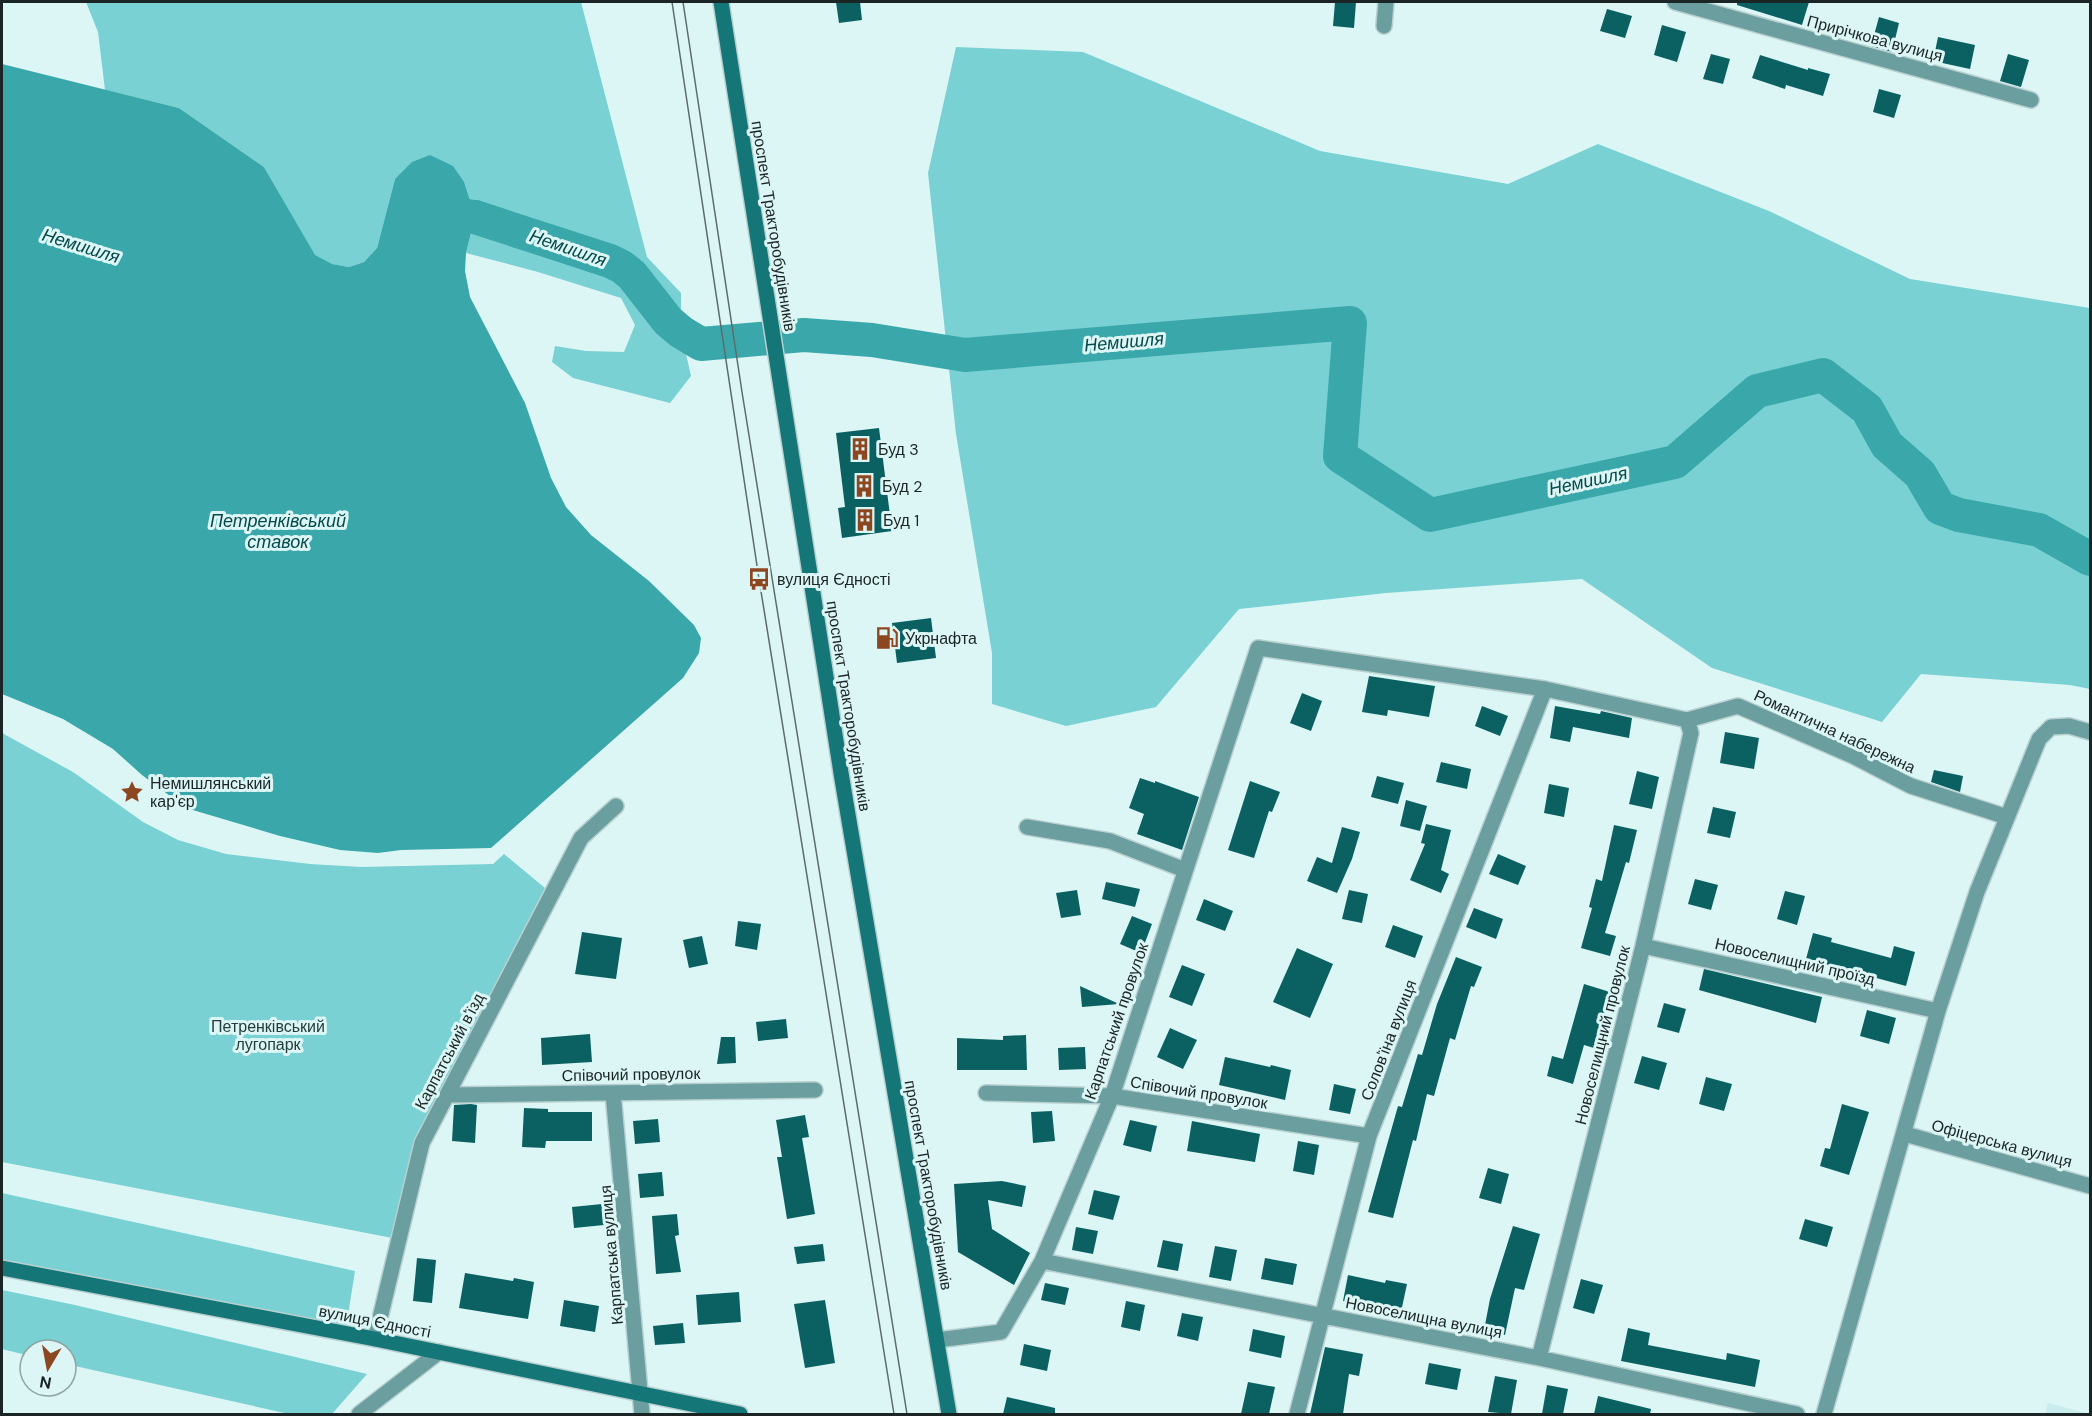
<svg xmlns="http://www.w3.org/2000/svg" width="2092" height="1416" font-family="'DM Sans',sans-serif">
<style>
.built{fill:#c9ecec}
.green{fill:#79d1d3}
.water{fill:#3aa8aa}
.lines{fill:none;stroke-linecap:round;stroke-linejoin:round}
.river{stroke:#3aa8aa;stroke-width:34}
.building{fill:#0b6162}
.street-casing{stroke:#b9d0d0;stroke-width:18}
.secondary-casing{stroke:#b9d0d0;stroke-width:18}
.street{stroke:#6b9e9f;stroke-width:15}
.secondary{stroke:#157678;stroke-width:15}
.tram{stroke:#5c6c6c;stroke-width:1.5}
.labels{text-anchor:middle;stroke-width:6;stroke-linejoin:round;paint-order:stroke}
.street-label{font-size:16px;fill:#1b2525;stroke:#dcf6f6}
.poi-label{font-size:16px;fill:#1b2525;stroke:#dcf6f6;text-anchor:start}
.park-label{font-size:16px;fill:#233c3c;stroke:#dcf6f6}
.water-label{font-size:18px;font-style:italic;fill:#05494a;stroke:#dcf6f6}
</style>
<rect width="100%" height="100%" fill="#dcf6f6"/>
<path class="built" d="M2048 1403 2086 1413V1414H2045Z"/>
<path class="green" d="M86 2H581L647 257 681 293V332L691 376 670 403 573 378 552 362 555 346 586 351 624 352 635 325 621 298 538 272 466 253 475 217 395 179 377 248 364 262 349 267 331 264 315 256 264 167 179 108 105 90 98 32Z
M956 47 1083 52 1320 151 1508 184 1598 144 1769 211 1910 279 2090 308V689L2070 685 1921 674 1882 722 1712 668 1582 579 1386 593 1239 609 1156 707 1066 726 992 704V653L956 434 928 173Z
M2 733 73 772 143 822 178 840 226 854 310 864 361 867 493 864 504 854 545 888 425 1121 392 1238 2 1162Z
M2 1193 355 1271 345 1334 2 1270Z
M2 1290 75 1305 367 1374 332 1414H289L66 1364V1350H30V1356L2 1349Z"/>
<path class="water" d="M2 64 179 108 264 167 315 255 332 264 349 267 364 262 377 248 395 179 412 162 430 155 453 166 464 182 475 217 466 253 465 271 470 297 525 403 551 478 566 507 591 535 649 581 694 625 701 638 699 653 683 678 491 848 401 850 378 853 340 850 280 836 186 808 142 775 113 749 63 719 2 694Z"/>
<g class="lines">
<path class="river" d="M432 225C446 213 458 215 475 217L610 261 622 267 632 275 668 321 681 332 701 344 804 335 872 340 965 355 1350 323 1340 456 1430 515 1675 462 1757 391 1823 375 1867 409 1887 445 1920 474 1940 508 1959 515 2039 530 2090 559"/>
</g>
<path class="building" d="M836 2H860L862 20 839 23Z
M1335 2H1356L1354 28 1333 26Z
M1737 2H1809L1802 25 1737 5Z
M1607 9 1632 16 1625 38 1600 31Z
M1879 17 1899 23 1892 52 1871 46Z
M1662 25 1686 32 1677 62 1654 55Z
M1938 37 1975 45 1970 69 1933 61Z
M1711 54 1730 59 1723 84 1703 79Z
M2008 54 2029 60 2021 87 2000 81Z
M1760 55 1808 70V68L1830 74 1823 96 1786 85 1785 89 1752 78Z
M1879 89 1901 95 1894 118 1873 112Z
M879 428 892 531 842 538 838 508 845 507 836 433Z
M931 618 936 658 897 663 892 623Z
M1369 676 1435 686 1429 717 1388 710 1387 716 1362 712Z
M1302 693 1322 701 1311 731 1290 723Z
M1482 706 1508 716 1500 736 1475 726Z
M1555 706 1600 714 1601 711 1632 718 1629 738 1573 727 1570 742 1550 738Z
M1725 732 1759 738 1754 769 1720 763Z
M1441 762 1471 769 1467 789 1436 782Z
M1934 770 1963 776 1960 792 1931 782Z
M1637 771 1659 777 1652 809 1629 804Z
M1377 776 1404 783 1398 804 1371 797Z
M1140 778 1155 783V781L1199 797 1182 850 1137 834 1144 814 1129 808Z
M1250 781 1280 792 1272 812 1269 811 1254 858 1228 850Z
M1549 784 1569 788 1564 817 1544 813Z
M1406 800 1427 806 1420 831 1400 826Z
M1713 807 1736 812 1730 838 1707 833Z
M1426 824 1451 830 1441 870 1449 874 1441 893 1410 880 1425 844 1421 843Z
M1614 825 1637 830 1629 863 1626 862 1605 933 1616 936 1610 956 1581 948 1592 908 1589 907 1596 879 1602 881Z
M1342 827 1360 832 1352 859 1337 893 1307 881 1317 857 1332 863Z
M1498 854 1526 866 1518 885 1489 874Z
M1695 879 1718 885 1711 910 1688 904Z
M1106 882 1140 889 1135 907 1102 899Z
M1077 890 1081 915 1061 918 1056 893Z
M1349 890 1368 894 1362 923 1342 919Z
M1785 891 1805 896 1797 925 1777 919Z
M1204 899 1233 911 1225 931 1196 920Z
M1474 908 1503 919 1496 939 1466 927Z
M1132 916 1152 924 1141 953 1120 944Z
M738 921 761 924 757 950 735 946Z
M1393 925 1423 936 1415 958 1385 947Z
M582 932 622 938 616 979 575 974Z
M1813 933 1832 938 1831 942 1891 958 1894 946 1915 952 1906 986 1806 959Z
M702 936 708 964 689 968 683 940Z
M1297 948 1333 964 1310 1018 1273 1002Z
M1456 957 1482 967 1474 987 1471 986 1455 1040 1450 1038 1434 1096 1427 1094 1416 1141 1413 1140 1393 1218 1368 1212 1398 1106 1402 1107 1418 1054 1422 1055 1437 1004Z
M1182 965 1205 974 1192 1006 1169 997Z
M1704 969 1822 997 1816 1023 1699 990Z
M1584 984 1610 992 1594 1048 1584 1045 1573 1084 1547 1076 1552 1056 1563 1059Z
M1080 986 1119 1004 1082 1007Z
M1664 1003 1686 1009 1679 1033 1657 1027Z
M1867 1010 1896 1018 1889 1044 1860 1036Z
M786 1019 788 1038 758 1041 756 1022Z
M1170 1028 1197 1040 1183 1069 1157 1057Z
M590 1034 592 1062 542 1065 541 1038Z
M1026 1035 1027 1070H957V1038L1003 1040V1036Z
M721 1037H735L736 1063 717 1064Z
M1085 1047 1086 1069 1059 1070 1058 1048Z
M1642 1056 1667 1063 1659 1090 1634 1083Z
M1225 1057 1270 1067 1271 1065 1291 1070 1285 1100 1219 1085Z
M1706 1077 1732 1084 1724 1111 1699 1104Z
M1334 1084 1356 1089 1350 1114 1329 1110Z
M471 1104 477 1105 475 1143 452 1141 454 1105Z
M1842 1104 1869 1112 1849 1175 1820 1166 1825 1148 1830 1149Z
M524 1108 548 1109V1112H592V1141H546L545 1148 522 1147Z
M1052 1111 1055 1141 1033 1143 1031 1112Z
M805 1115 809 1137 802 1138 815 1214 787 1219 777 1157H782L776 1120Z
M658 1119 660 1142 635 1144 633 1121Z
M1130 1120 1157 1126 1151 1152 1123 1145Z
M1192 1121 1260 1134 1255 1162 1187 1151Z
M1298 1141 1319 1145 1314 1175 1293 1171Z
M1488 1168 1509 1174 1501 1204 1479 1198Z
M662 1172 664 1196 640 1198 638 1174Z
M1002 1181 1026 1186 1022 1207 988 1200 992 1229 1030 1253 1014 1285 958 1252 954 1184Z
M1094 1190 1120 1196 1113 1220 1088 1214Z
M602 1204 604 1225 574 1228 572 1207Z
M677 1214 679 1235 675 1236 681 1272 656 1274 652 1216Z
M1805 1219 1833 1227 1827 1247 1799 1239Z
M1513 1226 1540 1234 1524 1290 1515 1288 1505 1335 1484 1330 1490 1299Z
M1076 1227 1098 1231 1093 1254 1072 1250Z
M1163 1240 1183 1244 1178 1271 1157 1267Z
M823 1244 825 1261 797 1264 794 1247Z
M1215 1246 1237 1250 1231 1281 1209 1277Z
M417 1258 436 1260 432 1303 413 1301Z
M1265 1258 1297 1264 1293 1285 1261 1279Z
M465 1273 513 1281 514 1278 534 1282 528 1319 459 1308Z
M1348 1275 1385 1283 1386 1280 1407 1284 1401 1312 1343 1301Z
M1581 1279 1603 1285 1594 1314 1573 1308Z
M1045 1283 1069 1288 1065 1305 1041 1300Z
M739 1292 741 1322 698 1325 696 1295Z
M564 1300 599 1306 595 1332 560 1326Z
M825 1300 835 1363 805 1368 794 1304Z
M1126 1301 1145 1305 1140 1331 1121 1327Z
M1182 1313 1203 1317 1198 1341 1177 1336Z
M683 1323 685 1343 655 1345 653 1326Z
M1628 1328 1650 1333 1648 1345 1726 1360 1727 1353 1760 1360 1755 1387 1621 1361Z
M1253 1329 1285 1336 1281 1358 1249 1351Z
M1024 1344 1051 1350 1047 1371 1020 1365Z
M1325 1347 1363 1354 1359 1376 1349 1374 1343 1414H1310Z
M1429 1363 1461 1369 1457 1390 1425 1384Z
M1495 1376 1517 1380 1511 1414 1488 1412Z
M1248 1382 1275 1387 1269 1414H1241Z
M1547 1385 1568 1389 1563 1414H1542Z
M1598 1396 1651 1409 1650 1414H1594Z
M1007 1397 1055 1408V1414H1003Z"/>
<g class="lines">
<g class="street-casing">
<path id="street" d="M1675 2 2031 100
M1384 26 1386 2
M1027 827 1110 841 1185 870
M1643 946 1938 1011
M613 1093 642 1414
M986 1093 1112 1096 1369 1136
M447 1095 815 1090
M1905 1134 2090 1186
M1042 1261 1539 1358 1797 1414
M375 1339 422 1143 581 838 616 806
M937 1340 1001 1332 1042 1261 1112 1096 1258 648 1545 689 1687 720 1738 706 1853 756 1911 786 2007 817
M1539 1358 1643 946 1691 733 1687 720
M359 1414 439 1352
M1297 1414 1369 1136 1545 689
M1824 1414 1938 1011 1977 892 2039 739 2051 727 2069 726 2090 732"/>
</g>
<g class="secondary-casing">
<path id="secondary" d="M721 2 841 773 949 1414
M2 1268 375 1339 740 1414"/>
</g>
<use href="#street" class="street"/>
<use href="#secondary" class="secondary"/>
<path class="tram" d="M672 2 759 579 894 1414
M683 2 742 392 907 1414"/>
</g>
<defs>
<g id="building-bare" transform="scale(1.8)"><path d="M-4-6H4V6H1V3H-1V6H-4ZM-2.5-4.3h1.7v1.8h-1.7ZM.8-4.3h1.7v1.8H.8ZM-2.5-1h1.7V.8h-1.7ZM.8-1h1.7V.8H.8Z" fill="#8d4720" stroke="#dcf6f6" stroke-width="2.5" paint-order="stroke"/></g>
<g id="bus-bare" transform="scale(1.8)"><path d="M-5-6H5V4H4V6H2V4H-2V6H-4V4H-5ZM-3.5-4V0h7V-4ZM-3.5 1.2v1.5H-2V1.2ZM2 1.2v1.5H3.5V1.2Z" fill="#8d4720" stroke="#dcf6f6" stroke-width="2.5" paint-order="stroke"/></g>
<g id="fuel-bare" transform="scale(1.8)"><path d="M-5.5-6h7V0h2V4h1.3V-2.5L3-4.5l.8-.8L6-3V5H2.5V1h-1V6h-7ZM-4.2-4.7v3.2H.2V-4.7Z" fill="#8d4720" stroke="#dcf6f6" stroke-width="2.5" paint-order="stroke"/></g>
<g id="sight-bare" transform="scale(1.8)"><path d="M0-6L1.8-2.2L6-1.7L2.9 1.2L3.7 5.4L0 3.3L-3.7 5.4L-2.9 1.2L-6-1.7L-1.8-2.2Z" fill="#8d4720" stroke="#dcf6f6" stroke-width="2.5" paint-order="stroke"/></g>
</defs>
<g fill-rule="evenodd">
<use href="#building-bare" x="860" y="449"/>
<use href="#building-bare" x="864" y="486"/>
<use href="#building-bare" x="865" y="520"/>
<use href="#bus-bare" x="759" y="579"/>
<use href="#fuel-bare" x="887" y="638"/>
<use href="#sight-bare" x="132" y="792"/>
</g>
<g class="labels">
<g class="street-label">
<text transform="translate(1875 38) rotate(15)" y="6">Прирічкова вулиця</text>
<text transform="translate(774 226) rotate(81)" y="6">проспект Тракторобудівників</text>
<text transform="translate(849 706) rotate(81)" y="6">проспект Тракторобудівників</text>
<text transform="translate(1835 731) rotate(25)" y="6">Романтична набережна</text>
<text transform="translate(1795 961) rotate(13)" y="6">Новоселищний проїзд</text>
<text transform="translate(1116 1021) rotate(-71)" y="6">Карпатський провулок</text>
<text transform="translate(1602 1035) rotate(-76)" y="6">Новоселищний провулок</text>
<text transform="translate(1388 1040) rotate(-69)" y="6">Солов'їна вулиця</text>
<text transform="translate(449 1051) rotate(-62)" y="6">Карпатський в'їзд</text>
<text transform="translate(631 1074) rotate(-1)" y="6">Співочий провулок</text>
<text transform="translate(1199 1092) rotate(9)" y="6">Співочий провулок</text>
<text transform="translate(2002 1143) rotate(15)" y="6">Офіцерська вулиця</text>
<text transform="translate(929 1185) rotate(80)" y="6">проспект Тракторобудівників</text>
<text transform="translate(611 1255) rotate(-95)" y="6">Карпатська вулиця</text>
<text transform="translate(1424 1317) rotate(11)" y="6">Новоселищна вулиця</text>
<text transform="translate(375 1321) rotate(11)" y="6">вулиця Єдності</text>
</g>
<g class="poi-label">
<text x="878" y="455">Буд 3</text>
<text x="882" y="492">Буд 2</text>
<text x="883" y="526">Буд 1</text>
<text x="777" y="585">вулиця Єдності</text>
<text x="905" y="644">Укрнафта</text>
<text x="150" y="789">Немишлянський<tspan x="150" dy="18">кар'єр</tspan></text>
</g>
<g class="park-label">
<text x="268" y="1032">Петренківський<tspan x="268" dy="18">лугопарк</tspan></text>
</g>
<g class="water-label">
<text transform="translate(81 246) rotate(17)" y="6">Немишля</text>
<text transform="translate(568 248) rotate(19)" y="6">Немишля</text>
<text transform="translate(1124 342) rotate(-5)" y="6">Немишля</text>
<text transform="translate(1588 481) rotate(-12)" y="6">Немишля</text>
<text x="278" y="527">Петренківський<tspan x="278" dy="21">ставок</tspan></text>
</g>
</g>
<rect width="2092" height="1416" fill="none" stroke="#1b2525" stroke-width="6"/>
<g transform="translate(48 1368) rotate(190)"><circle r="28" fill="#dcf6f6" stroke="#8fa2a2" stroke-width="1.5"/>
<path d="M0-4.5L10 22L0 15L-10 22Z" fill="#8d4720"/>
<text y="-9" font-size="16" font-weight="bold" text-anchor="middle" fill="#1b2525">N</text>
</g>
</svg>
